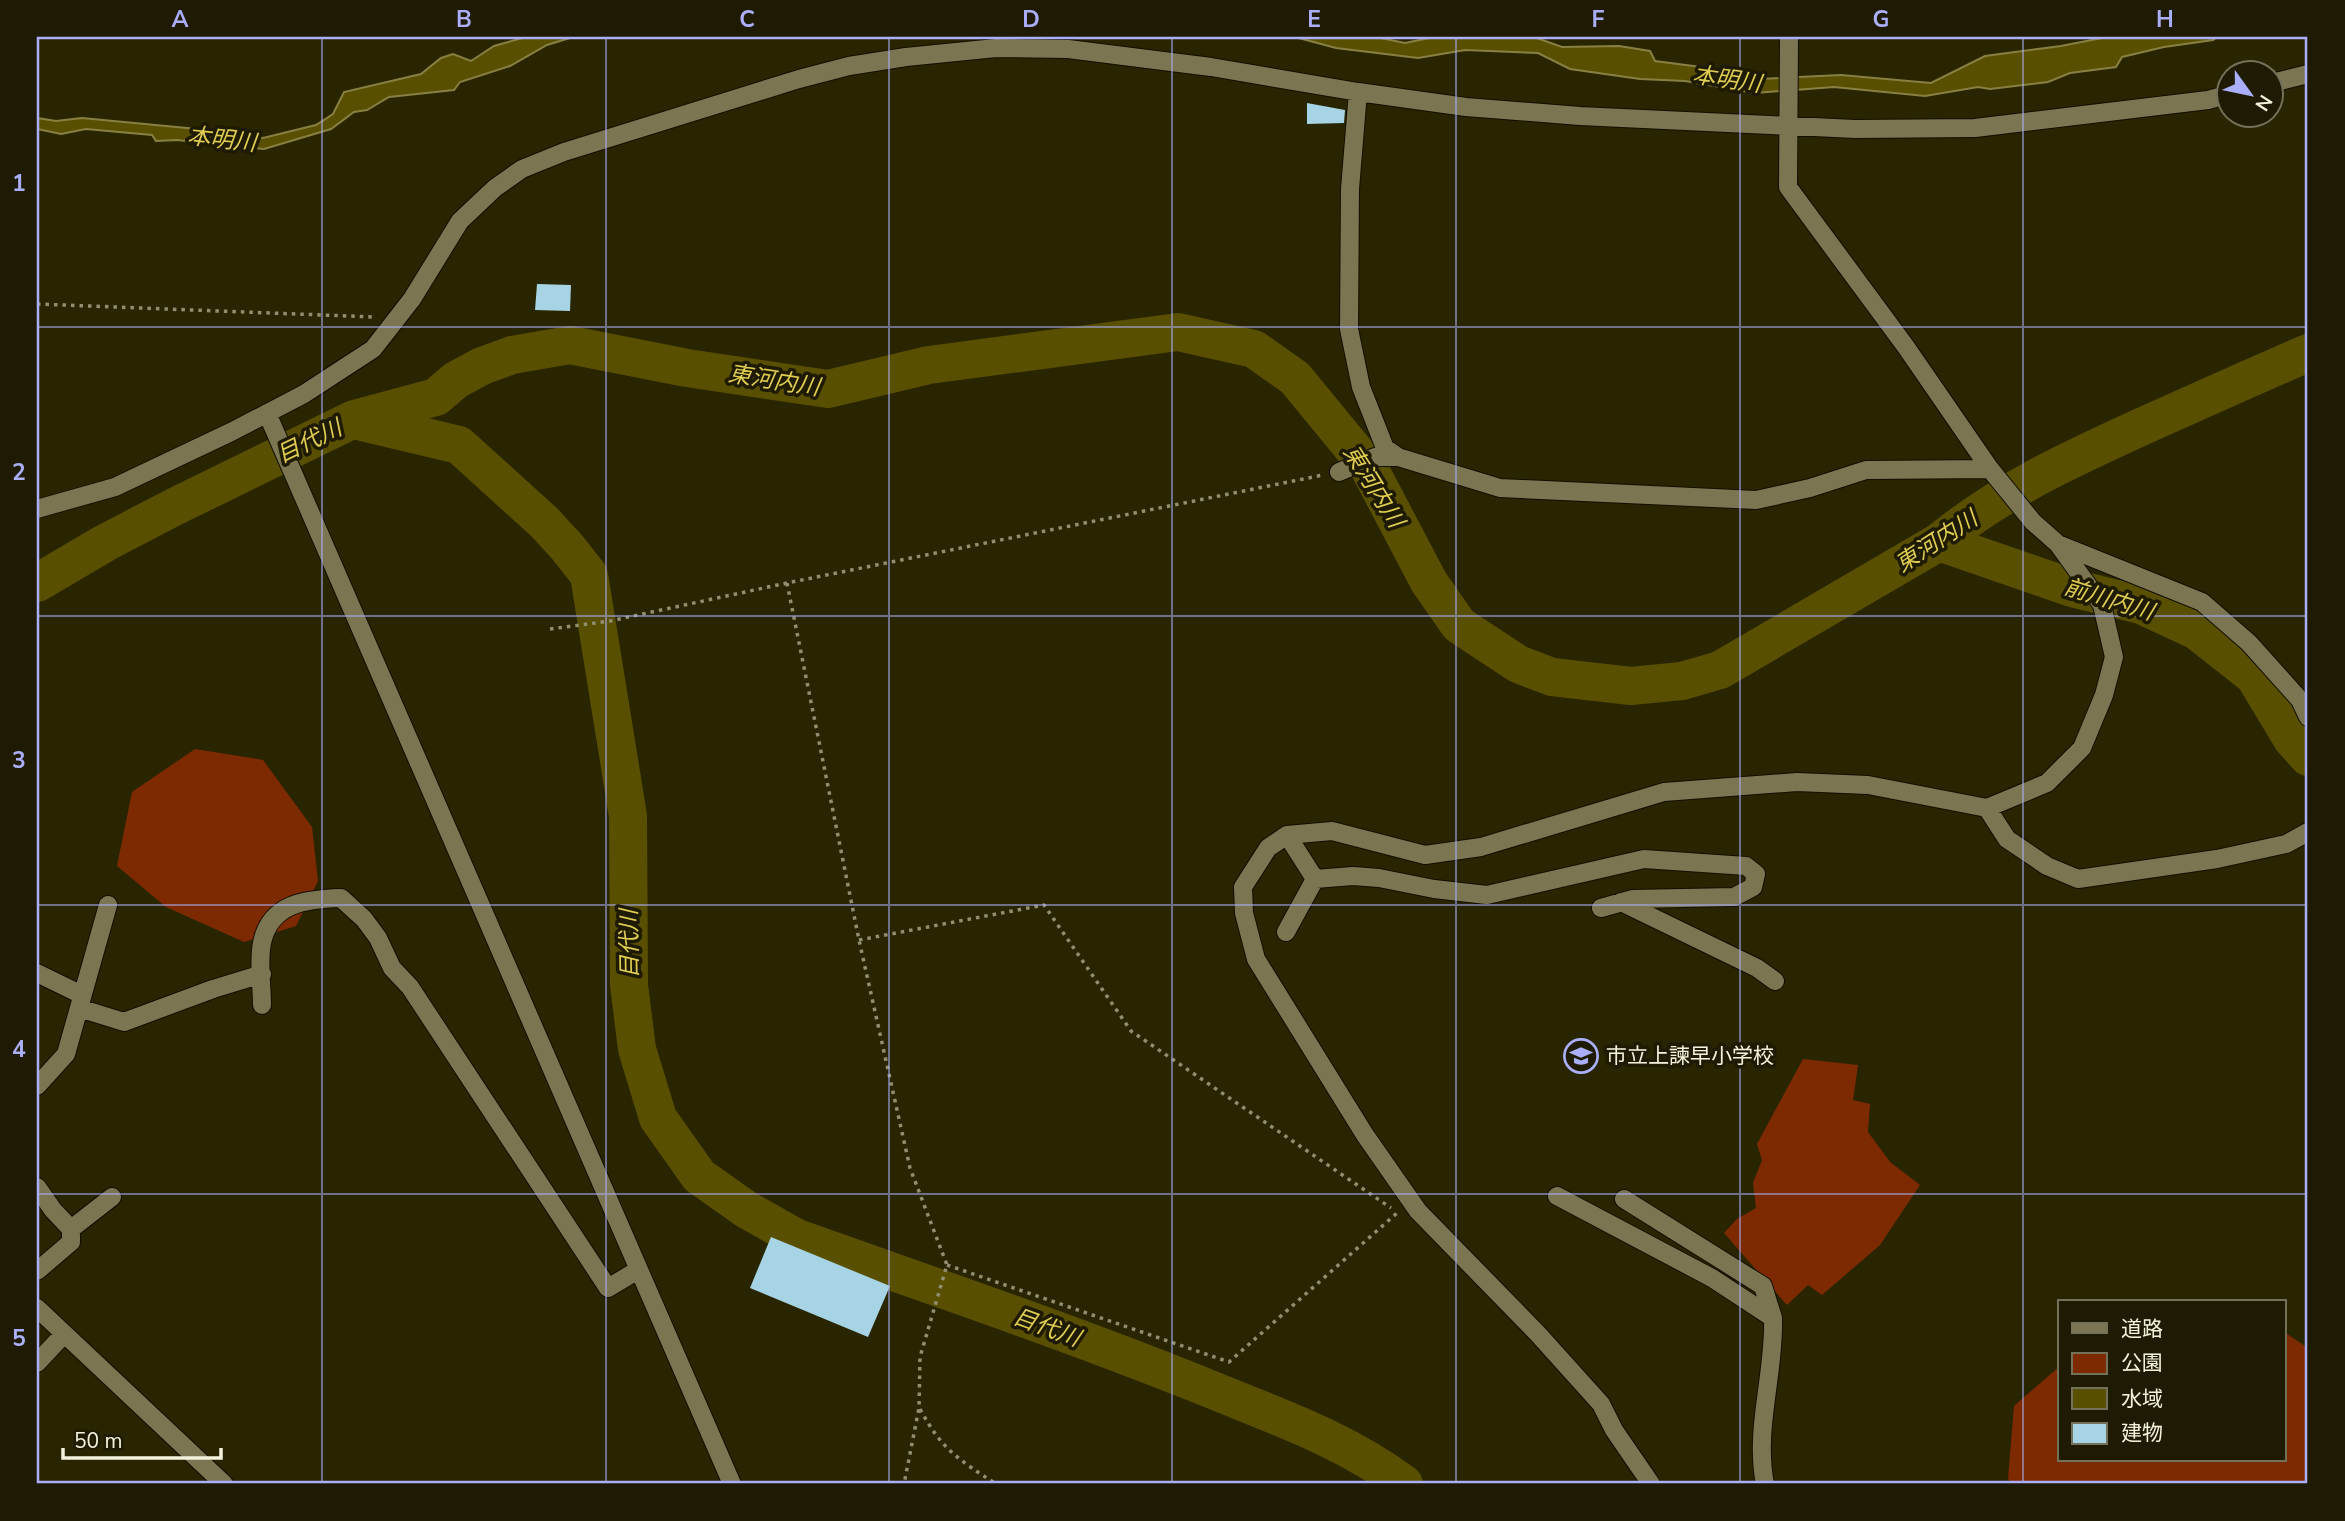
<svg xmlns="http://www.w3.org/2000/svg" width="2345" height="1521" font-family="'Nunito Sans','Noto Sans JP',sans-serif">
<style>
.green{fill:#7e2a00}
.water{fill:#594f00;stroke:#888042;stroke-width:2}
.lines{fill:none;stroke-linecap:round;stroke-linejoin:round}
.river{stroke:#594f00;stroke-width:38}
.building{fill:#a6d4e5}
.minor-casing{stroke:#120e00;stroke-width:20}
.path{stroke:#918e72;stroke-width:3.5;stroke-dasharray:3.5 5;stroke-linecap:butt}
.minor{stroke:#7b7651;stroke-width:18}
.grid{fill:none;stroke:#abaffb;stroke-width:2;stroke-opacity:0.55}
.labels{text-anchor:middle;stroke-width:7;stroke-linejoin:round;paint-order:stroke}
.poi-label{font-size:21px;fill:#f4f2dd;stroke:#1f1b02;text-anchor:start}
.water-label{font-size:23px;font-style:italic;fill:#dfcd52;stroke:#1f1b02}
.neatline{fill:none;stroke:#abaffb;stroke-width:2.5}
.grid-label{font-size:23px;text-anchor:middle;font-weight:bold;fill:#abaffb}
</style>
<rect width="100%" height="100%" fill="#2a2501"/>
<path class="green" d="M195 749 263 760 312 827 318 881 296 926 244 942 166 907 117 866 132 792Z
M1803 1059 1858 1065 1853 1100 1870 1104 1868 1132 1890 1162 1920 1185 1880 1245 1822 1295 1808 1285 1787 1305 1724 1233 1737 1219 1756 1208 1753 1183 1762 1160 1757 1144Z
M2284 1332 2308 1348V1484H2012L2008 1479 2014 1406 2060 1366V1460H2284Z"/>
<path class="water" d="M526 37H573L547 45 510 66 460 82 454 90 389 97 367 110 354 112 331 129 264 149 177 140 156 141 152 135 86 129 61 134 37 129V118L56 121 82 118 229 132 263 138 316 125 333 114 344 92 421 74 441 58 453 54 471 61 494 46Z
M1295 37H1376L1405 43 1434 37H1534L1562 47 1619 46 1650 51 1655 61 1701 67 1739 80 1841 75 1931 83 1985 56 2061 46 2107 37H2217L2213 40 2164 47 2122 57 2116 67 2070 73 2048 82 1990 89 1978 87 1925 96 1834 87 1755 93 1685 81 1640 79 1570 69 1538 53 1465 50 1418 58 1336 48Z"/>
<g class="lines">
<path class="river" d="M358 421 459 445 544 522 567 547 589 575 628 816 629 985 637 1049 658 1118 699 1176 747 1210 797 1238C935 1287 1074 1334 1210 1389 1276 1416 1346 1440 1404 1484
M1939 542 2072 588 2141 605 2197 631 2254 676 2292 739 2308 757
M37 583 105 543 176 506 354 419 436 397 456 380 482 366 512 355 570 345 687 368 828 389 929 365 1178 332 1254 349 1295 378 1369 468 1429 582 1459 625 1518 664 1552 677 1631 686 1682 681 1720 670 1939 542C2003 489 2077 456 2152 422 2204 399 2256 375 2308 353"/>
</g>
<path class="building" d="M1307 103 1345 110 1344 123 1307 124Z
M537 284 571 285 570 311 535 310Z
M771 1237 890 1286 868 1337 750 1288Z"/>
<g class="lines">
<g class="minor-casing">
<path id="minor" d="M2272 83 2308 74
M1358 92 1350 189 1349 329 1361 387 1385 448 1398 457
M267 413 732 1484
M1339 472 1375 457H1398L1500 488 1756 500 1810 488 1866 470 1990 469
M37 509 115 487 231 432 304 394 373 349 412 299 460 221 495 188 522 169 564 152 799 79 849 66 906 57 996 48 1068 49 1211 67 1358 92 1466 107 1580 116 1855 129 1975 128 2208 100 2230 94
M2058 544 2202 602 2249 643 2300 700 2308 717
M1987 808 2007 839 2047 866 2078 879 2217 859 2286 844 2308 832
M1315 879 1353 876 1379 878 1434 889 1487 895 1644 859 1746 866 1756 874 1753 887 1734 897 1633 899 1601 908
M1621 902 1757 968 1775 981
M1286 932 1315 879 1287 835
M37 973 82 995
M262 1005C262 986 258 962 262 943 270 903 306 899 341 898L364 919 378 938 392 968 410 987 608 1288 638 1270
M79 1008 124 1022 213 989 262 974
M37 1086 66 1054 108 905
M37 1187 53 1210 71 1229
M1557 1196 1712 1278 1773 1318C1775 1373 1754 1429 1765 1484
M1624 1199 1763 1286 1773 1318
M37 1271 71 1242V1229L112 1197
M37 1308 224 1484
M37 1363 64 1334
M1651 1484 1614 1430 1601 1404 1538 1334 1418 1211 1365 1135 1256 959 1244 913 1243 887 1268 848 1287 835 1332 831 1425 855 1481 847 1664 792 1797 782 1868 785 1987 808 2047 783 2082 748 2104 695 2114 657 2102 605 2058 544 2033 522 1990 469 1906 347 1788 187 1789 37"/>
</g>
<path class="path" d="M37 304 374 317
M787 583 859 940 910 1168 947 1265 920 1357 919 1408 904 1484
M550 629 610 621 787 583 1323 475
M859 940 1044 905 1131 1031 1391 1208
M947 1265 1229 1362 1397 1213
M920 1409C942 1450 958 1459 996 1484"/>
<use href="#minor" class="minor"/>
</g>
<path class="grid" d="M322 37V1484M606 37V1484M889 37V1484M1172 37V1484M1456 37V1484M1740 37V1484M2023 37V1484M37 327H2308M37 616H2308M37 905H2308M37 1194H2308"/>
<defs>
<g id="school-ring" transform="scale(1.75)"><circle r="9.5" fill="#1f1b02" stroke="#abaffb" stroke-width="1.5"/><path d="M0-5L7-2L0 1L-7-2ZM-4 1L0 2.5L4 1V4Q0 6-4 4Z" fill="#abaffb"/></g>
</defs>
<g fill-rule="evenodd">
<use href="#school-ring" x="1581" y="1056"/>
</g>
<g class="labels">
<g class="poi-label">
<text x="1606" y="1063">市立上諫早小学校</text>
</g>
<g class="water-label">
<text transform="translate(1727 79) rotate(8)" y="8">本明川</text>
<text transform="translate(222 139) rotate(6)" y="8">本明川</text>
<text transform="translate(774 380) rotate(9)" y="8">東河内川</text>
<text transform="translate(309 441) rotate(-26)" y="8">目代川</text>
<text transform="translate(1374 486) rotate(58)" y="8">東河内川</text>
<text transform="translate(1936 541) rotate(-33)" y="8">東河内川</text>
<text transform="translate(2109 599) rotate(17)" y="8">前川内川</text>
<text transform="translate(629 944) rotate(-91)" y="8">目代川</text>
<text transform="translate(1047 1327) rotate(20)" y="8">目代川</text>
</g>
</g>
<rect width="2345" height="1521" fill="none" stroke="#1f1b02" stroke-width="77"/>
<rect x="2058" y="1300" width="228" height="161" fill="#1f1b02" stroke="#74715a" stroke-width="2"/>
<rect x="2072" y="1323" width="35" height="10" fill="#7b7651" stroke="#74715a" stroke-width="2"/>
<text x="2121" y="1336" font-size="21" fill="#f4f2dd">道路</text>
<rect x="2072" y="1353" width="35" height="21" fill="#7e2a00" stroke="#74715a" stroke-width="2"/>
<text x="2121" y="1370" font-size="21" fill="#f4f2dd">公園</text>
<rect x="2072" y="1388" width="35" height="21" fill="#594f00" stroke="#74715a" stroke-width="2"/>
<text x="2121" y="1406" font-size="21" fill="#f4f2dd">水域</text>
<rect x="2072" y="1423" width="35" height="21" fill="#a6d4e5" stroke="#74715a" stroke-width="2"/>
<text x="2121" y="1440" font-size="21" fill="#f4f2dd">建物</text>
<g transform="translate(2250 94) rotate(123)"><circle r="33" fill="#1f1b02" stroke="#74715a" stroke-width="2"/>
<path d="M0-5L12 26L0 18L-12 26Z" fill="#abaffb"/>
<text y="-10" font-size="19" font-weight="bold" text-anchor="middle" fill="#f4f2dd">N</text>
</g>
<path d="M63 1448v10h158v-10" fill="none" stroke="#f4f2dd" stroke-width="3.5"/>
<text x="74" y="1448" font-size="21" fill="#f4f2dd" stroke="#1f1b02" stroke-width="5" paint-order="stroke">50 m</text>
<rect x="38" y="38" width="2268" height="1444" class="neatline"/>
<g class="grid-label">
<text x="180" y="27">A</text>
<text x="464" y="27">B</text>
<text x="747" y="27">C</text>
<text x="1031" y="27">D</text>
<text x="1314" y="27">E</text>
<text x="1598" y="27">F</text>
<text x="1881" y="27">G</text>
<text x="2165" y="27">H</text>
<text x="19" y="191">1</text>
<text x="19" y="480">2</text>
<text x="19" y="768">3</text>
<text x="19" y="1057">4</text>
<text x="19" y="1346">5</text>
</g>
</svg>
